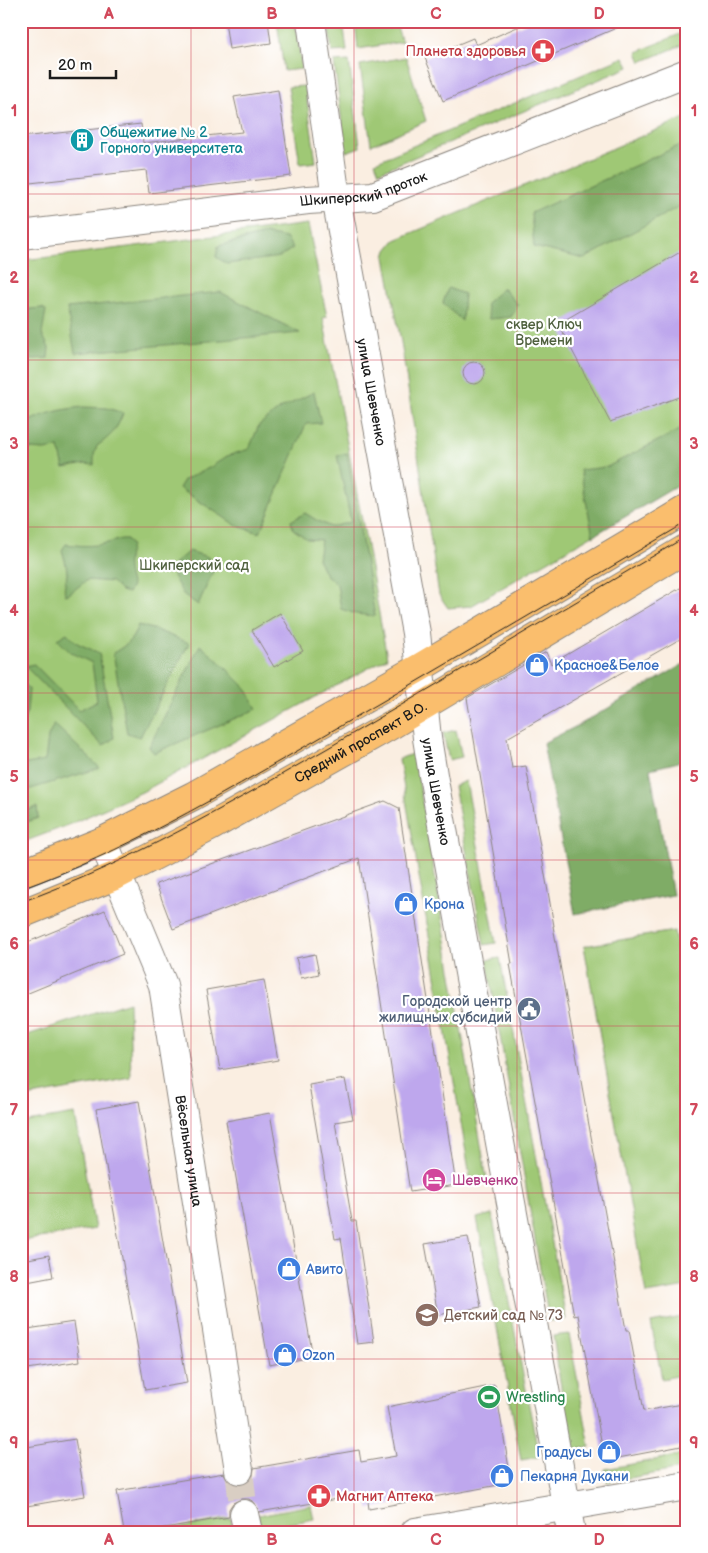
<svg xmlns="http://www.w3.org/2000/svg" width="708" height="1553" font-family="'Balsamiq Sans',sans-serif">
<style>
.green{fill:#9fc874;stroke:#5e7248}
.forest{fill:#7fac66;stroke:#4e6441}
.building{fill:#bea7ed}
.lines{fill:none;stroke-linecap:round;stroke-linejoin:round}
.minor-tunnel{stroke:#d9cec3;stroke-width:28;stroke-dasharray:28 14;stroke-linecap:butt}
.minor-casing{stroke:#8b857e;stroke-width:30}
.major-casing{stroke:#8b857e;stroke-width:30}
.minor{stroke:#fff;stroke-width:28}
.major{stroke:#fabe6d;stroke-width:28}
.tram{stroke:#1c1c1c;stroke-width:1}
.grid{fill:none;stroke:#d1495b;stroke-width:1;stroke-opacity:0.55}
.labels{text-anchor:middle;stroke-width:4.5;stroke-linejoin:round;paint-order:stroke}
.health-label{font-size:14px;fill:#be3a42;stroke:#fff;text-anchor:end}
.culture-label{font-size:14px;fill:#0d838f;stroke:#fff;text-anchor:start}
.street-label{font-size:14px;fill:#1c1c1c;stroke:#fff}
.park-label{font-size:14px;fill:#50613f;stroke:#fff}
.shop-label{font-size:14px;fill:#366cbe;stroke:#fff;text-anchor:start}
.service-label{font-size:14px;fill:#4e5e75;stroke:#fff;text-anchor:end}
.hotel-label{font-size:14px;fill:#b23c85;stroke:#fff;text-anchor:start}
.education-label{font-size:14px;fill:#785e54;stroke:#fff;text-anchor:start}
.leisure-label{font-size:14px;fill:#27864d;stroke:#fff;text-anchor:start}
.neatline{fill:none;stroke:#d1495b;stroke-width:2}
.grid-label{font-size:16px;text-anchor:middle;font-weight:bold;fill:#d1495b}
</style>
<rect width="100%" height="100%" fill="#fff"/>
<filter id="ink" filterUnits="userSpaceOnUse"><feTurbulence type="fractalNoise" baseFrequency=".02" numOctaves="2"/><feDisplacementMap in="SourceGraphic" scale="10" xChannelSelector="R" yChannelSelector="G"/><feConvolveMatrix kernelMatrix="1 2 1 2 8 2 1 2 1" color-interpolation-filters="sRGB"/></filter>
<filter id="wash" filterUnits="userSpaceOnUse"><feTurbulence type="fractalNoise" baseFrequency=".0096" numOctaves="4" result="noise"/><feDisplacementMap in="SourceGraphic" scale="20" xChannelSelector="R" yChannelSelector="G"/><feGaussianBlur stdDeviation="1.12" result="paint"/><feColorMatrix in="noise" values="0 0 0 0 0 0 0 0 0 0 0 0 0 0 0 0 0 1.4 0 .05"/><feComposite in="paint" operator="in"/></filter>
<g filter="url(#wash)">
<rect width="100%" height="100%" fill="#faeee1"/>
<path class="green" d="M277 21H295L302 69 284 71Z
M328 21H343L347 51 332 52Z
M355 21H395L402 42 358 49Z
M687 31V43L641 62 637 52Z
M406 57 426 121 371 145 360 65Z
M624 57 629 67 379 172 375 162Z
M349 61 360 147 346 152 334 62Z
M305 86 316 162 300 164 288 87Z
M687 117V480L471 606 448 608 439 595 401 342 385 257 387 250 395 240Z
M308 224 327 317 323 318 367 546 387 658 142 792 66 826 21 843V260L50 257Z
M456 730 462 757 449 760 443 733Z
M414 753 487 1180 471 1182 399 759Z
M466 781 496 943 484 945 454 786Z
M674 931 687 1003V1287L646 1294 584 946Z
M500 958 566 1319 549 1321 487 960Z
M129 1002 131 1078 21 1098V1037Z
M75 1114 95 1229 21 1241V1123Z
M492 1214 539 1457 521 1460 477 1218Z
M687 1316V1374L662 1379 651 1323Z
M569 1334 590 1447 571 1451 553 1336Z
M687 1454V1468L607 1482 605 1469Z
M311 1505 314 1519 260 1529 258 1515Z
M231 1518 234 1532H158Z"/>
<path class="forest" d="M687 142V202L584 259 534 247 531 213Z
M265 234 286 238 293 248 280 257 227 264 216 257 218 246Z
M448 288 464 294 462 321 443 303Z
M503 288 518 305 511 317 489 319 486 303Z
M220 292 300 333 75 353 67 308Z
M42 308 46 310 42 334 49 348 48 358 21 360V310Z
M314 392 321 423 306 424 260 533 237 526 179 488 184 480 211 467 227 456 249 449 259 425 280 409Z
M83 407 107 408 123 413C117 430 111 436 97 446L94 455V465L86 464 64 468 59 448 44 450 30 449 23 440 21 426C39 414 62 409 83 407Z
M687 426V480L593 536 580 470 607 467Z
M347 453 375 616 356 614 341 609 337 584 326 575 318 559 321 540 307 539 293 529 291 521 305 513 318 521 331 527 351 522 337 455Z
M121 539H127L131 546C126 561 127 572 132 586L128 593 121 591 112 582 87 580 69 594 65 595C63 585 66 583 67 574 67 566 64 557 62 550L66 544C88 547 101 546 121 539Z
M189 551 208 557 214 569 198 605 183 594 173 576 175 563Z
M138 625 156 630 189 643 140 737 127 733 113 653C127 645 133 640 138 625Z
M67 633 77 643 99 653 114 738 103 746 25 666 34 664 79 710 97 701 92 663 70 652 57 639Z
M200 645 221 663 246 688 257 709 154 753 149 747Z
M687 662V760L650 769 673 895 575 914 543 743 581 724Z
M21 682 29 689 27 712 21 726Z
M54 724 100 768 21 792V760L26 764 45 761 48 737Z
M37 807 38 818 21 824V812Z"/>
<g id="blocks">
<path class="building" d="M225 21H268L271 43 229 49Z
M531 21H633L443 101 425 58 473 38 476 45Z
M278 90 291 176 149 193 146 170 21 184V137L141 124 143 143 242 132 234 97Z
M687 248V394L610 422 558 324Z
M463 373a11 11 0 1 1 22 0a11 11 0 1 1-22 0Z
M687 584V635L507 738 512 768 526 766 554 926H553L626 1330H629L644 1411 687 1403V1445L613 1459 603 1451 578 1315 574 1316 510 964H512L467 698 546 652 551 664Z
M280 613 303 651 274 667 252 630Z
M385 801 399 808 456 1185 410 1192 359 858 173 929 156 884Z
M105 910 123 954 21 996V945Z
M315 954 319 974 301 978 296 958Z
M264 980 278 1060 220 1070 206 990Z
M345 1079 353 1119 335 1122 352 1221H356L374 1342 357 1344 341 1238 335 1239 309 1085Z
M139 1101 187 1383 145 1390 96 1109Z
M270 1113 313 1357 269 1365 226 1121Z
M468 1237 481 1307 438 1315 425 1244Z
M49 1255 53 1277 27 1282 23 1260Z
M74 1322 80 1361 21 1370V1330Z
M495 1385 510 1474 504 1484 369 1509 367 1494 259 1512 255 1503 249 1499H241L233 1503 229 1509V1517L141 1532H124L117 1491 224 1473 227 1479 233 1484 242 1485 248 1482 253 1476 254 1468 359 1450 361 1462 396 1456 387 1407Z
M75 1439 85 1496 21 1507V1448Z"/>
</g>
</g>
<g filter="url(#ink)">
<use href="#blocks" fill-opacity="0" stroke="#8b857e" stroke-width="1"/>
<g class="lines">
<path class="minor-tunnel" d="M239 1470 244 1514"/>
<g class="minor-casing">
<g id="minor">
<path id="s1" d="M311 21 336 198 416 633 427 738 433 775 571 1532"/>
<path id="s2" d="M21 235 308 200 373 196 687 73"/>
<path id="s3" d="M103 841 163 985 239 1470"/>
<path d="M244 1514 248 1532"/>
<path d="M415 1532 687 1486"/>
</g>
</g>
<g class="major-casing">
<g id="major">
<path d="M21 874 103 841 193 796 419 668 687 509"/>
<path id="s4" d="M21 914 117 875 210 827 393 724 687 548"/>
</g>
</g>
<use href="#minor" class="minor"/>
<use href="#major" class="major"/>
<path class="tram" d="M21 889C124 852 217 797 311 743 437 670 562 596 687 522
M21 902C130 863 228 805 328 748 448 678 567 607 687 536"/>
</g>
</g>
<path class="grid" d="M191 21V1532M354 21V1532M517 21V1532M21 194H687M21 360H687M21 527H687M21 693H687M21 860H687M21 1026H687M21 1193H687M21 1359H687"/>
<defs>
<g id="pharmacy-disc" transform="scale(1.25)"><circle r="9.5" fill="#e0444e" stroke="#fff"/><path d="M-2-6h4v4h4v4h-4v4h-4v-4h-4v-4h4Z" fill="#fff"/></g>
<g id="building-disc" transform="scale(1.25)"><circle r="9.5" fill="#0f9aa8" stroke="#fff"/><path d="M-4-6H4V6H1V3H-1V6H-4ZM-2.5-4.3h1.7v1.8h-1.7ZM.8-4.3h1.7v1.8H.8ZM-2.5-1h1.7V.8h-1.7ZM.8-1h1.7V.8H.8Z" fill="#fff"/></g>
<g id="shop-disc" transform="scale(1.25)"><circle r="9.5" fill="#3f7fe0" stroke="#fff"/><path d="M-5-2.5h2.3a2.7 3.5 0 0 1 5.4 0H5L5.5 6h-11ZM-1.5-2.5h3a1.5 2.3 0 0 0-3 0Z" fill="#fff"/></g>
<g id="civic-disc" transform="scale(1.25)"><circle r="9.5" fill="#5c6f8a" stroke="#fff"/><path d="M-.6-6.5H3V-4.5H.6V-3L4-1V1h2V6H-6V1h2V-1L-.6-3ZM-1.2 2.5V6h2.4V2.5Z" fill="#fff"/></g>
<g id="hotel-disc" transform="scale(1.25)"><circle r="9.5" fill="#d1479c" stroke="#fff"/><path d="M-6-4.5h1.5V1H6V5H4.5V3h-9V5H-6ZM-4 0a1.8 1.8 0 1 1 3.6 0ZM.5 0V-2.5h3Q6-2.5 6 0Z" fill="#fff"/></g>
<g id="school-disc" transform="scale(1.25)"><circle r="9.5" fill="#8d6e63" stroke="#fff"/><path d="M0-5L7-2L0 1L-7-2ZM-4 1L0 2.5L4 1V4Q0 6-4 4Z" fill="#fff"/></g>
<g id="stadium-disc" transform="scale(1.25)"><circle r="9.5" fill="#2e9e5b" stroke="#fff"/><path d="M0-5a6.5 5 0 1 0 0 10a6.5 5 0 1 0 0-10ZM-3.5-1.8h7v3.6h-7Z" fill="#fff"/></g>
</defs>
<g fill-rule="evenodd">
<use href="#pharmacy-disc" x="543" y="51"/>
<use href="#building-disc" x="82" y="140"/>
<use href="#shop-disc" x="537" y="665"/>
<use href="#shop-disc" x="406" y="904"/>
<use href="#civic-disc" x="529" y="1009"/>
<use href="#hotel-disc" x="434" y="1180"/>
<use href="#shop-disc" x="289" y="1269"/>
<use href="#school-disc" x="427" y="1315"/>
<use href="#shop-disc" x="285" y="1355"/>
<use href="#stadium-disc" x="489" y="1397"/>
<use href="#shop-disc" x="609" y="1452"/>
<use href="#shop-disc" x="502" y="1476"/>
<use href="#pharmacy-disc" x="319" y="1496"/>
</g>
<g class="labels">
<g class="health-label">
<text x="526" y="56">Планета здоровья</text>
<text x="336" y="1501" text-anchor="start">Магнит Аптека</text>
</g>
<g class="culture-label">
<text x="100" y="137">Общежитие № 2<tspan x="100" dy="16">Горного университета</tspan></text>
</g>
<g class="street-label">
<text dy="5" stroke="none"><textPath href="#s2" startOffset="346">Шкиперский проток</textPath></text>
<text dy="5" stroke="none"><textPath href="#s1" startOffset="376">улица Шевченко</textPath></text>
<text dy="5" stroke="none"><textPath href="#s4" startOffset="381">Средний проспект В.О.</textPath></text>
<text dy="5" stroke="none"><textPath href="#s1" startOffset="781">улица Шевченко</textPath></text>
<text dy="5" stroke="none"><textPath href="#s3" startOffset="324">Вёсельная улица</textPath></text>
</g>
<g class="park-label">
<text x="544" y="329">сквер Ключ<tspan x="544" dy="16">Времени</tspan></text>
<text x="194" y="570">Шкиперский сад</text>
</g>
<g class="shop-label">
<text x="554" y="670">Красное&amp;Белое</text>
<text x="424" y="909">Крона</text>
<text x="306" y="1274">Авито</text>
<text x="302" y="1360">Ozon</text>
<text x="592" y="1457" text-anchor="end">Градусы</text>
<text x="520" y="1481">Пекарня Дукани</text>
</g>
<g class="service-label">
<text x="512" y="1006">Городской центр<tspan x="512" dy="16">жилищных субсидий</tspan></text>
</g>
<g class="hotel-label">
<text x="452" y="1185">Шевченко</text>
</g>
<g class="education-label">
<text x="444" y="1320">Детский сад № 73</text>
</g>
<g class="leisure-label">
<text x="506" y="1402">Wrestling</text>
</g>
</g>
<rect width="708" height="1553" fill="none" stroke="#fff" stroke-width="55"/>
<path d="M50 70v8h66v-8" fill="none" stroke="#1c1c1c" stroke-width="2.5"/>
<text x="58" y="70" font-size="15" fill="#1c1c1c" stroke="#ffffff" stroke-width="4" paint-order="stroke">20 m</text>
<rect x="28" y="28" width="652" height="1498" class="neatline"/>
<g class="grid-label">
<text x="109" y="19">A</text>
<text x="272" y="19">B</text>
<text x="436" y="19">C</text>
<text x="599" y="19">D</text>
<text x="14" y="116">1</text>
<text x="694" y="116">1</text>
<text x="14" y="283">2</text>
<text x="694" y="283">2</text>
<text x="14" y="449">3</text>
<text x="694" y="449">3</text>
<text x="14" y="616">4</text>
<text x="694" y="616">4</text>
<text x="14" y="782">5</text>
<text x="694" y="782">5</text>
<text x="14" y="949">6</text>
<text x="694" y="949">6</text>
<text x="14" y="1115">7</text>
<text x="694" y="1115">7</text>
<text x="14" y="1282">8</text>
<text x="694" y="1282">8</text>
<text x="14" y="1448">9</text>
<text x="694" y="1448">9</text>
<text x="109" y="1545">A</text>
<text x="272" y="1545">B</text>
<text x="436" y="1545">C</text>
<text x="599" y="1545">D</text>
</g>
</svg>
